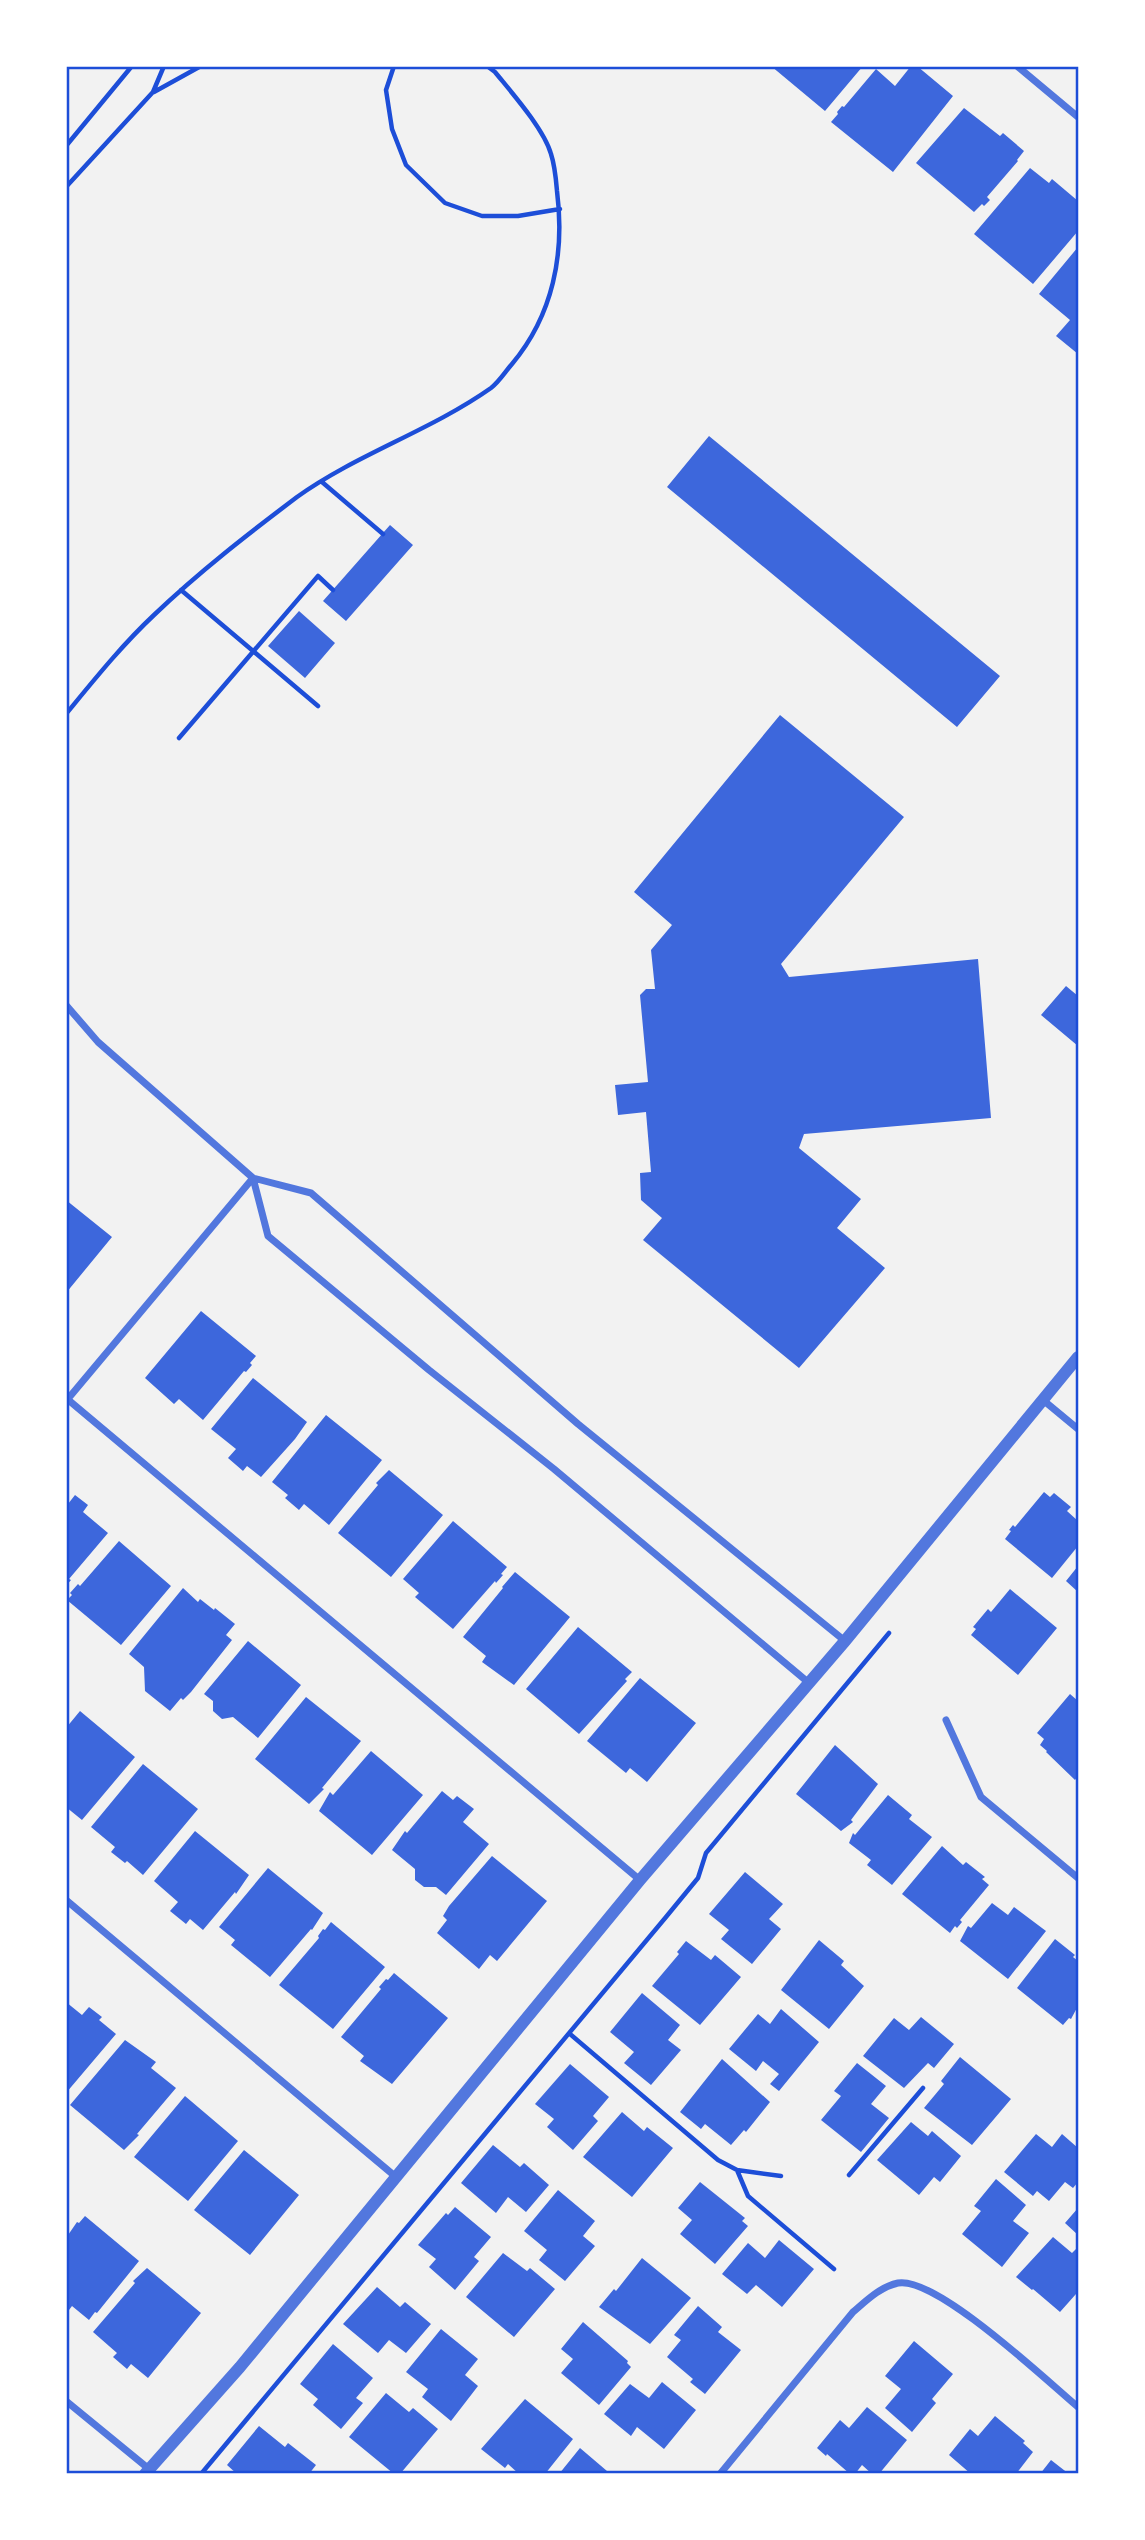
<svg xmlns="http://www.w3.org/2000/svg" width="1145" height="2540" font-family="Ubuntu,sans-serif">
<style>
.building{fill:#3d67dc}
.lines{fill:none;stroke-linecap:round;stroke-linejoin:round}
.path{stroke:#1d4ed8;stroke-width:4.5}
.minor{stroke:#5277de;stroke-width:7}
.tertiary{stroke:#5277de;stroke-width:12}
.neatline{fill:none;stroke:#1d4ed8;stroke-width:2.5}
</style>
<rect width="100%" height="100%" fill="#f2f2f2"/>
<path class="building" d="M771 66H863L825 111Z
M911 66H917L953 96 893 172 831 122 838 114 837 112 842 106 844 107 876 69 895 86Z
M964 108 1000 136 1003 133 1024 151 1017 160 1018 161 987 197 990 200 984 206 982 204 974 212 916 163Z
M1030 168 1049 183 1052 179 1078 201V231L1033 284 974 234Z
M1078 247V354L1056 336 1070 320 1039 294Z
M709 436 1000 676 957 727 667 487Z
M390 525 413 545 346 621 323 601Z
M299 611 335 643 305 678 268 646Z
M780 715 904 817 781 964 789 977 978 959 991 1118 804 1134 799 1148 861 1199 837 1228 885 1268 799 1368 643 1240 662 1218 641 1200 640 1173 651 1172 646 1112 618 1115 615 1085 648 1082 640 995 646 989H655L651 950 672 925 634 892Z
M1066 986 1078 996V1046L1041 1015Z
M66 1200 112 1237 66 1293Z
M201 1311 256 1356 250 1363 252 1365 246 1372 244 1371 203 1420 179 1399 174 1404 145 1378Z
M253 1378 307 1422 295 1439 261 1477 247 1466 243 1471 228 1458 236 1449 211 1429Z
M326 1415 382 1460 329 1525 304 1504 299 1510 285 1498 288 1495 272 1482Z
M389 1470 443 1515 391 1577 338 1533 378 1485 376 1483Z
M1044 1492 1050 1497 1054 1493 1071 1507 1067 1511 1078 1521V1546L1052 1578 1005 1539 1011 1531 1009 1530 1013 1525 1015 1527Z
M75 1495 88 1505 83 1512 108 1533 69 1579 71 1580 66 1586V1503L68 1504Z
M453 1521 507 1567 501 1574 503 1575 496 1583 495 1581 453 1629 415 1597 419 1593 403 1579Z
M119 1541 171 1586 121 1645 67 1600 72 1595 70 1593 78 1584 80 1586Z
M1078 1566V1592L1066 1581Z
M515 1572 570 1617 514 1685 482 1662 486 1656 463 1637 503 1588 502 1587Z
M183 1588 198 1602 200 1599 214 1610 215 1608 235 1624 226 1635 232 1640 191 1692 183 1700 181 1698 170 1711 145 1691 144 1667 129 1654Z
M1010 1589 1057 1628 1018 1675 971 1635 976 1629 973 1627 988 1609 991 1612Z
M578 1627 632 1672 625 1679 627 1681 579 1734 526 1689Z
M248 1641 301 1685 258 1738 233 1717 222 1719 213 1711V1701L204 1694Z
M640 1678 696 1723 647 1782 630 1768 626 1773 587 1741Z
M1070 1694 1078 1701V1776L1075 1780 1046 1752 1047 1751 1040 1745 1044 1739 1037 1733Z
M306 1697 361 1741 322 1788 324 1789 309 1804 255 1759Z
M80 1711 135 1757 82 1820 66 1807V1728Z
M835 1745 878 1784 851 1820 853 1822 841 1831 796 1794Z
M371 1751 423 1795 372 1855 319 1811 330 1792 333 1795Z
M143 1764 198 1809 143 1875 127 1861 125 1863 111 1852 115 1847 91 1827Z
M442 1791 453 1800 457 1796 474 1809 463 1822 489 1844 446 1895 436 1887H424L415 1880V1869L392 1850 405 1831 407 1833Z
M888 1795 912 1815 909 1819 932 1837 892 1885 867 1865 871 1860 849 1843 853 1833 855 1835Z
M195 1831 249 1875 236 1894 235 1892 203 1930 190 1919 186 1924 170 1911 178 1902 154 1881Z
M942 1846 963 1865 966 1862 985 1877 982 1879 989 1885 960 1920 962 1922 957 1928 955 1926 950 1933 902 1894Z
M492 1856 547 1901 497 1961 490 1955 479 1969 437 1933 447 1920 443 1916 449 1906Z
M268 1868 323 1913 312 1930 311 1929 270 1977 231 1945 235 1940 219 1927Z
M745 1872 783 1904 769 1919 781 1929 752 1964 721 1939 729 1930 709 1914Z
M992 1903 1008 1915 1014 1907 1046 1931 1008 1979 960 1941 968 1926 971 1928Z
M331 1922 385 1967 333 2029 279 1985 319 1938 318 1936 323 1929 325 1930Z
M1055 1939 1075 1955 1073 1957 1078 1961V2006L1071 2019 1069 2018 1063 2025 1017 1988Z
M819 1940 844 1961 841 1965 864 1986 829 2029 781 1990Z
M686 1941 711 1960 715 1955 741 1977 700 2025 652 1986 679 1954 677 1952Z
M394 1973 448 2018 392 2084 360 2061 364 2056 341 2037 381 1989 379 1987 386 1979 388 1980Z
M642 1993 680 2025 668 2040 681 2050 651 2085 624 2063 634 2052 610 2032Z
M66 2002 82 2015 89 2007 102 2017 99 2020 116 2034 66 2093Z
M781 2009 819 2042 779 2091 770 2084 779 2074 763 2061 756 2071 729 2049 758 2014 770 2024Z
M921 2017 954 2044 934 2068 928 2063 904 2088 863 2056 894 2018 909 2030Z
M125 2040 156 2062 151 2068 176 2088 137 2134 139 2135 124 2150 70 2105Z
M960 2057 1011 2099 972 2145 924 2108 944 2084 941 2081Z
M722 2059 770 2102 746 2132 744 2130 731 2145 705 2124 701 2129 680 2112Z
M857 2063 886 2086 871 2104 889 2118 861 2152 821 2120 841 2096 834 2091Z
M570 2064 609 2097 593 2116 598 2121 573 2150 547 2127 554 2119 535 2104Z
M185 2096 238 2141 188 2201 134 2157Z
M622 2112 644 2131 647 2127 673 2148 632 2197 583 2157Z
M911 2122 928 2136 932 2131 961 2156 940 2182 934 2177 919 2195 877 2160Z
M1036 2134 1052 2147 1062 2134 1078 2148V2182L1073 2188 1065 2182 1049 2201 1037 2191 1033 2196 1004 2172Z
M493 2145 520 2167 524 2163 549 2185 526 2212 508 2197 496 2213 461 2183Z
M244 2150 299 2195 250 2255 194 2210Z
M996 2179 1026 2205 1013 2221 1029 2233 1002 2267 962 2234 981 2211 974 2206Z
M700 2182 745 2218 742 2221 748 2226 715 2264 680 2234 692 2220 678 2208Z
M558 2190 595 2221 583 2236 595 2246 565 2281 539 2260 547 2250 524 2231Z
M455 2207 491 2237 474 2257 479 2261 455 2290 429 2267 436 2259 418 2245 446 2213 448 2215Z
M1078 2208V2235L1065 2223Z
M85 2216 139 2261 97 2313 95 2312 89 2320 72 2306 66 2314V2238L77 2222 79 2223Z
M1053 2237 1072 2253 1076 2249 1078 2251V2296L1076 2294 1060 2312 1033 2289 1032 2290 1016 2277Z
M779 2240 814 2269 782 2307 756 2285 747 2294 722 2274 748 2243 765 2258Z
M503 2253 527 2271 530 2268 555 2289 514 2337 466 2297Z
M642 2258 691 2298 650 2344 599 2307 614 2289 616 2291Z
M147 2268 201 2313 148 2378 131 2364 127 2369 113 2357 117 2353 93 2332 135 2283 133 2281Z
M377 2287 400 2307 405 2302 431 2324 406 2353 389 2340 378 2353 343 2324Z
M698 2306 722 2327 718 2332 741 2350 705 2394 690 2382 693 2379 667 2357 681 2340 674 2335Z
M583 2322 628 2361 627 2363 631 2367 599 2405 561 2373 573 2359 561 2349Z
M441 2329 478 2359 465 2375 478 2386 451 2421 422 2397 428 2389 406 2372Z
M914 2341 953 2374 932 2399 936 2403 912 2432 885 2408 901 2389 885 2376Z
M333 2344 373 2378 356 2398 363 2403 341 2429 313 2405 318 2399 300 2384Z
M662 2382 696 2410 664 2449 637 2427 631 2436 604 2414 630 2384 649 2398Z
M386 2393 409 2412 413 2408 438 2429 400 2474H394L349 2437Z
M525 2399 573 2439 545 2474H519L508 2464 505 2468 481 2449Z
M867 2407 907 2440 879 2474H872L862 2465 855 2474H850L827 2454 826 2456 817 2448 840 2420 849 2428Z
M995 2416 1025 2441 1023 2443 1033 2452 1016 2474H971L949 2455 970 2429 978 2436Z
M259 2426 285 2447 288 2443 316 2465 309 2474H237L227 2465Z
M580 2448 607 2471 605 2474H559Z
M1051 2460 1069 2474H1040Z"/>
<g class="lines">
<path class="path" d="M394 66 386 90 392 129 406 165 445 203 482 216H518L560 209
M154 92 201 66
M66 146 132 66
M66 187 153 92 164 66
M322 482 383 534
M181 590 318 706
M66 714C94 680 122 645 154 615 199 572 248 534 297 497 357 454 430 431 491 388 499 382 505 372 512 364 553 315 565 254 557 191 556 179 555 166 551 154 544 129 512 93 495 72L487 66
M179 738 318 576 333 590
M570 2034 718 2160 737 2170 748 2196 834 2269
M737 2170 781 2176
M849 2175 923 2088
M201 2474 666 1917 698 1878 706 1853 889 1633"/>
<path class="minor" d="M1017 66 1078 117
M66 1005 98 1042 253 1178 311 1193 578 1424 845 1641
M253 1178 268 1236 429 1370 554 1469 809 1683
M66 1398 640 1880
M67 1400 253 1178
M1043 1400 1078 1429
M946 1720 981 1797 1078 1878
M66 1900 396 2177
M66 2401 149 2469
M720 2474 853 2312C867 2300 880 2287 898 2283 936 2276 1046 2380 1078 2407"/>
<path class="tertiary" d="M145 2474 240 2367 640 1880 845 1641 1078 1357"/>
</g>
<rect width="1145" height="2540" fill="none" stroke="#ffffff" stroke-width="136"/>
<rect x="68" y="68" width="1009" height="2404" class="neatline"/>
</svg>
